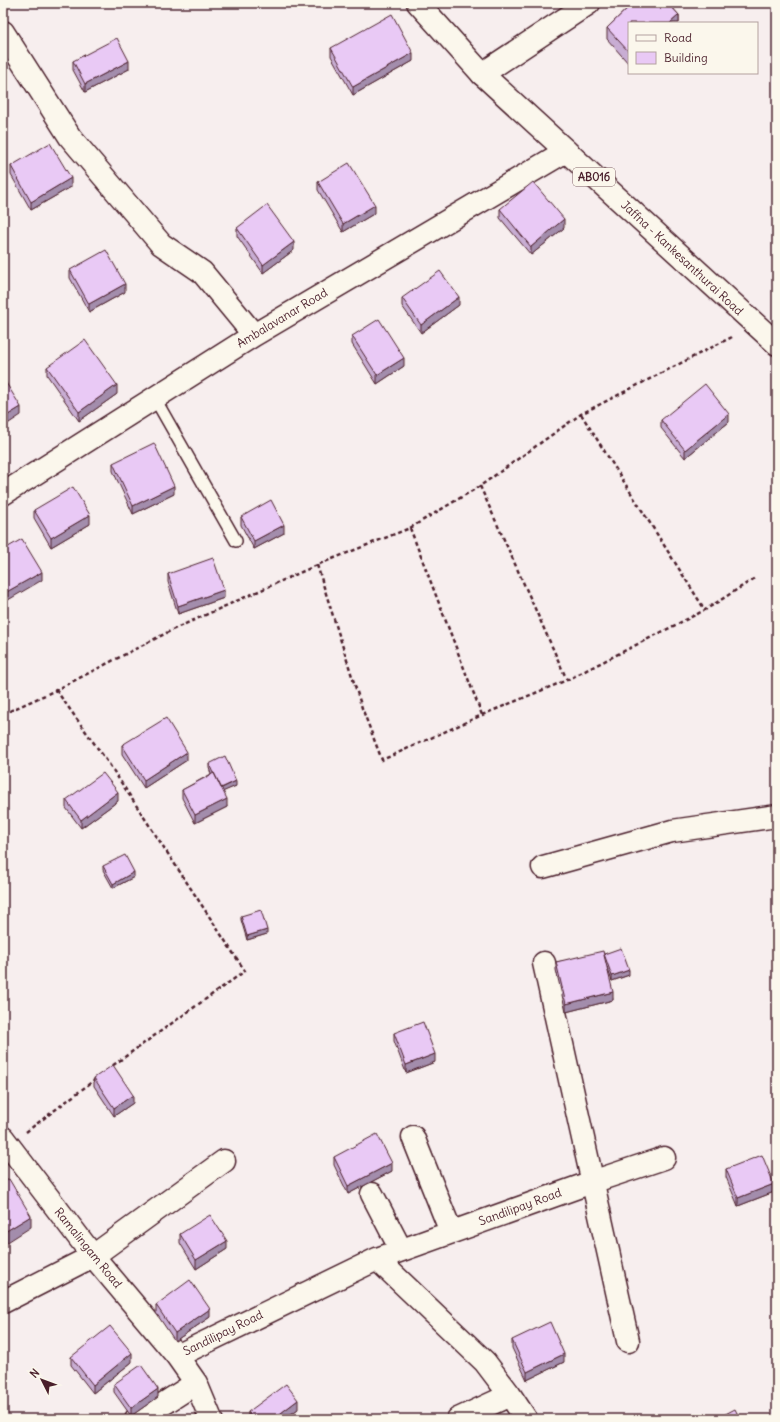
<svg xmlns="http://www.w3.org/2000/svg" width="780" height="1422" font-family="Delius,sans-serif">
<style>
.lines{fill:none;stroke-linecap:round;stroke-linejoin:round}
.service-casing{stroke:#4a1f2b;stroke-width:14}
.minor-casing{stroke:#4a1f2b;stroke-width:25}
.primary-casing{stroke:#4a1f2b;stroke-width:25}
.path{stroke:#4a1f2b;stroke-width:2.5;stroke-dasharray:4 3;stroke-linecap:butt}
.service{stroke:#fbf7ec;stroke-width:11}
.minor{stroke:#fbf7ec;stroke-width:22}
.primary{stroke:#fbf7ec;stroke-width:22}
.wall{fill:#c8add3;stroke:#4a1f2b}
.shaded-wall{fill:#a38dac;stroke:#4a1f2b}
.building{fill:#e9c9f5;stroke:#4a1f2b}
.labels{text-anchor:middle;stroke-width:3;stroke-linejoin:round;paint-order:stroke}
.shield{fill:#fbf7ec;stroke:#7f6065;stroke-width:1}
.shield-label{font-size:11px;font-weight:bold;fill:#4a1f2b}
.street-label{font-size:12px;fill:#4a1f2b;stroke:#fbf7ec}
</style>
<rect width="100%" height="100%" fill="#f7eeee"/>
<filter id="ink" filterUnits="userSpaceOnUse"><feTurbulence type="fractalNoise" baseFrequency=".025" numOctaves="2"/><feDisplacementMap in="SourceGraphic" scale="8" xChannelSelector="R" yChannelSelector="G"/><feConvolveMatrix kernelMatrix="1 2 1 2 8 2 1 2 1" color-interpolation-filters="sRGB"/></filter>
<g filter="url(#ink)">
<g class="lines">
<g class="service-casing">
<path id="service" d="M154 397 236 541"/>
</g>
<g class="minor-casing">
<path id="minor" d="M3 32 70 137 161 244 202 272 254 335
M482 74 589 3
M3 494 254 335 566 151
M543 867 672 831 777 816
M544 963 628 1341
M413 1137 451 1232
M3 1138 93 1256 177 1356 196 1383 211 1419
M372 1194 401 1250
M377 1259 592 1182 664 1158
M3 1302 93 1256 224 1161
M177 1356 377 1259 485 1362 510 1395 526 1419
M136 1419 154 1410 196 1383
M458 1419 510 1395"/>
</g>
<g class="primary-casing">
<path id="primary" d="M418 3 482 74 777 344"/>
</g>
<path class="path" d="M581 414 705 610
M480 486 567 680
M410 528 482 715
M317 565 362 708 382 760 482 715 567 680 705 610 755 578
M56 690 109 764 245 971 112 1066
M3 714 56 690 174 629 317 565 410 528 480 486 581 414 734 336
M26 1132 97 1078"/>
<use href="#service" class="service"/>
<use href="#minor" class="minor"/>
<use href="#primary" class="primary"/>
</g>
<path class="wall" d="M633 3H668L679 15V23H629V64L607 39V28Z
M331 48 413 61 353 95 331 56Z
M73 61 129 69 85 92 73 70Z
M11 166 71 187 31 210 11 175Z
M318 182 375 213 343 232 318 190Z
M500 209 564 228 531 255 500 218Z
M237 228 294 250 263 273 237 236Z
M70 270 125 292 89 312 70 278Z
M402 298 459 305 421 333 402 306Z
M352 336 404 366 377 384 352 344Z
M47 367 117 394 79 421 47 375Z
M661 420 729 422 685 458 661 428Z
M113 463 174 494 133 514 113 471Z
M34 510 90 524 51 547 34 518Z
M241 517 284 533 254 549 241 525Z
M168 574 224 598 178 614 168 582Z
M122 745 187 760 144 788 122 754Z
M209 764 236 786 223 791 227 807 195 823 182 798V790L211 774 209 768Z
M66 800 118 801 81 828 66 808Z
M103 866 134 877 113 888 103 870Z
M241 916 267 934 247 940 241 920Z
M604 954 629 975 612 981 607 967 613 1000 566 1012 556 970V962Z
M394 1033 435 1062 406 1073 394 1041Z
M94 1078 133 1103 114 1116 94 1086Z
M334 1157 392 1171 348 1194 334 1165Z
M726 1169 774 1192 738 1206 726 1177Z
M180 1234 227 1249 196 1269 180 1243Z
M156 1305 210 1317 175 1341 156 1313Z
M512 1340 564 1362 527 1380 512 1348Z
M71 1357 132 1362 93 1393 71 1365Z
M114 1384 158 1397 131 1416 114 1392Z
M298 1409 284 1419H248V1412Z"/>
<path class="shaded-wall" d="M679 15V23H670Z
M413 53V61L353 95V87Z
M129 61V69L85 92V84Z
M71 178V187L31 210V202Z
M375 205V213L343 232V224Z
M564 219V228L531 255V247Z
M294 242V250L263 273V265Z
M125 284V292L89 312V304Z
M459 297V305L421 333V325Z
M404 358V366L377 384V375Z
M117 385V394L79 421V412Z
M21 407V415L3 427V418Z
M729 414V422L685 458V450Z
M174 486V494L133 514V506Z
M90 515V524L51 547V538Z
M284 525V533L254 549V541Z
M42 572V580L3 603V594Z
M224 590V598L178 614V606Z
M187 752V760L144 788V780Z
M236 781V786L220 793V789Z
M118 792V801L81 828V820Z
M227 799V807L195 823V815Z
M134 872V877L113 888V884Z
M267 930V934L247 940V936Z
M629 970V975L612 981V976Z
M613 992V1000L566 1012V1004Z
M435 1054V1062L406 1073V1065Z
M133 1095V1103L114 1116V1108Z
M392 1163V1171L348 1194V1186Z
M774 1184V1192L738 1206V1198Z
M31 1216V1227L3 1245V1233Z
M227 1241V1249L196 1269V1260Z
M210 1309V1317L175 1341V1333Z
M132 1353V1362L93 1393V1385Z
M564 1354V1362L527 1380V1372Z
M158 1389V1397L131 1416V1408Z
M298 1400V1409L284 1419H273Z"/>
<path class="building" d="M633 3H668L679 15 670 23H629V52L607 28Z
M392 14 413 53 353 87 331 48Z
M117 38 129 61 85 84 73 61Z
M50 143 71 178 31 202 11 166Z
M349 163 375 205 343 224 318 182Z
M533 182 564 219 531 247 500 209Z
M267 205 294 242 263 265 237 228Z
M106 250 125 284 89 304 70 270Z
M440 271 459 297 421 325 402 298Z
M379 319 404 358 377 375 352 336Z
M85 340 117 385 79 412 47 367Z
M3 378 21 407 3 418Z
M705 384 729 414 685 450 661 420Z
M154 443 174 486 133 506 113 463Z
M73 487 90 515 51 538 34 510Z
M271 500 284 525 254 541 241 517Z
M22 539 42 572 3 594V550Z
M213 558 224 590 178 606 168 574Z
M166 718 187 752 144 780 122 745Z
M225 756 236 781 221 788 214 773H213L209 764Z
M103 773 118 792 81 820 66 800Z
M214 773 227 799 195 815 182 790Z
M125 855 134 872 113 884 103 866Z
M261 910 267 930 247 936 241 916Z
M621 948 629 970 612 976 604 954Z
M603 951 613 992 566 1004 556 962Z
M423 1022 435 1054 406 1065 394 1033Z
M113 1065 133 1095 114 1108 94 1078Z
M377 1134 392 1163 348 1186 334 1157Z
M762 1155 774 1184 738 1198 726 1169Z
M9 1179 31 1216 3 1233V1183Z
M210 1215 227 1241 196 1260 180 1234Z
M190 1280 210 1309 175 1333 156 1305Z
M550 1322 564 1354 527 1372 512 1340Z
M110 1326 132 1353 93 1385 71 1357Z
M141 1365 158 1389 131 1408 114 1384Z
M286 1384 298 1400 273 1419H253L248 1412Z
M735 1409 740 1419H716Z"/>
</g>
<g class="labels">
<rect class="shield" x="573" y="168" width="42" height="18" rx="3"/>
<g class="shield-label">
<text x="594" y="181">AB016</text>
</g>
<g class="street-label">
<text transform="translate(682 258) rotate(43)" y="4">Jaffna - Kankesanthurai Road</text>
<text transform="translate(282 318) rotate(-31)" y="4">Ambalavanar Road</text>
<text transform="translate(520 1207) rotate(-20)" y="4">Sandilipay Road</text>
<text transform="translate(88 1248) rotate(51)" y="4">Ramalingam Road</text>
<text transform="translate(223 1333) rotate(-26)" y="4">Sandilipay Road</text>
</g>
</g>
<rect width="780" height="1422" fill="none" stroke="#fbf7ec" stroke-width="16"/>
<rect x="8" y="8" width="764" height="1406" fill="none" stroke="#4a1f2b" stroke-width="1.5" filter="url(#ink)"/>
<rect x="628" y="22" width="130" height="52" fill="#fbf7ec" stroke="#b4a19f"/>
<rect x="636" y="35" width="20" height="6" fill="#fbf7ec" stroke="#b4a19f"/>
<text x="664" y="42" font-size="12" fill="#4a1f2b">Road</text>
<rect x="636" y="52" width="20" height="12" fill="#e9c9f5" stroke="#b4a19f"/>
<text x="664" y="62" font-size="12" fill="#4a1f2b">Building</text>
<g transform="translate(42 1380) rotate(312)" stroke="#fbf7ec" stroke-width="3" paint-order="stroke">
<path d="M0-3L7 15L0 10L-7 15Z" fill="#4a1f2b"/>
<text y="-6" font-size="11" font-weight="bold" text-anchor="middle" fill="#4a1f2b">N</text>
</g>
</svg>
